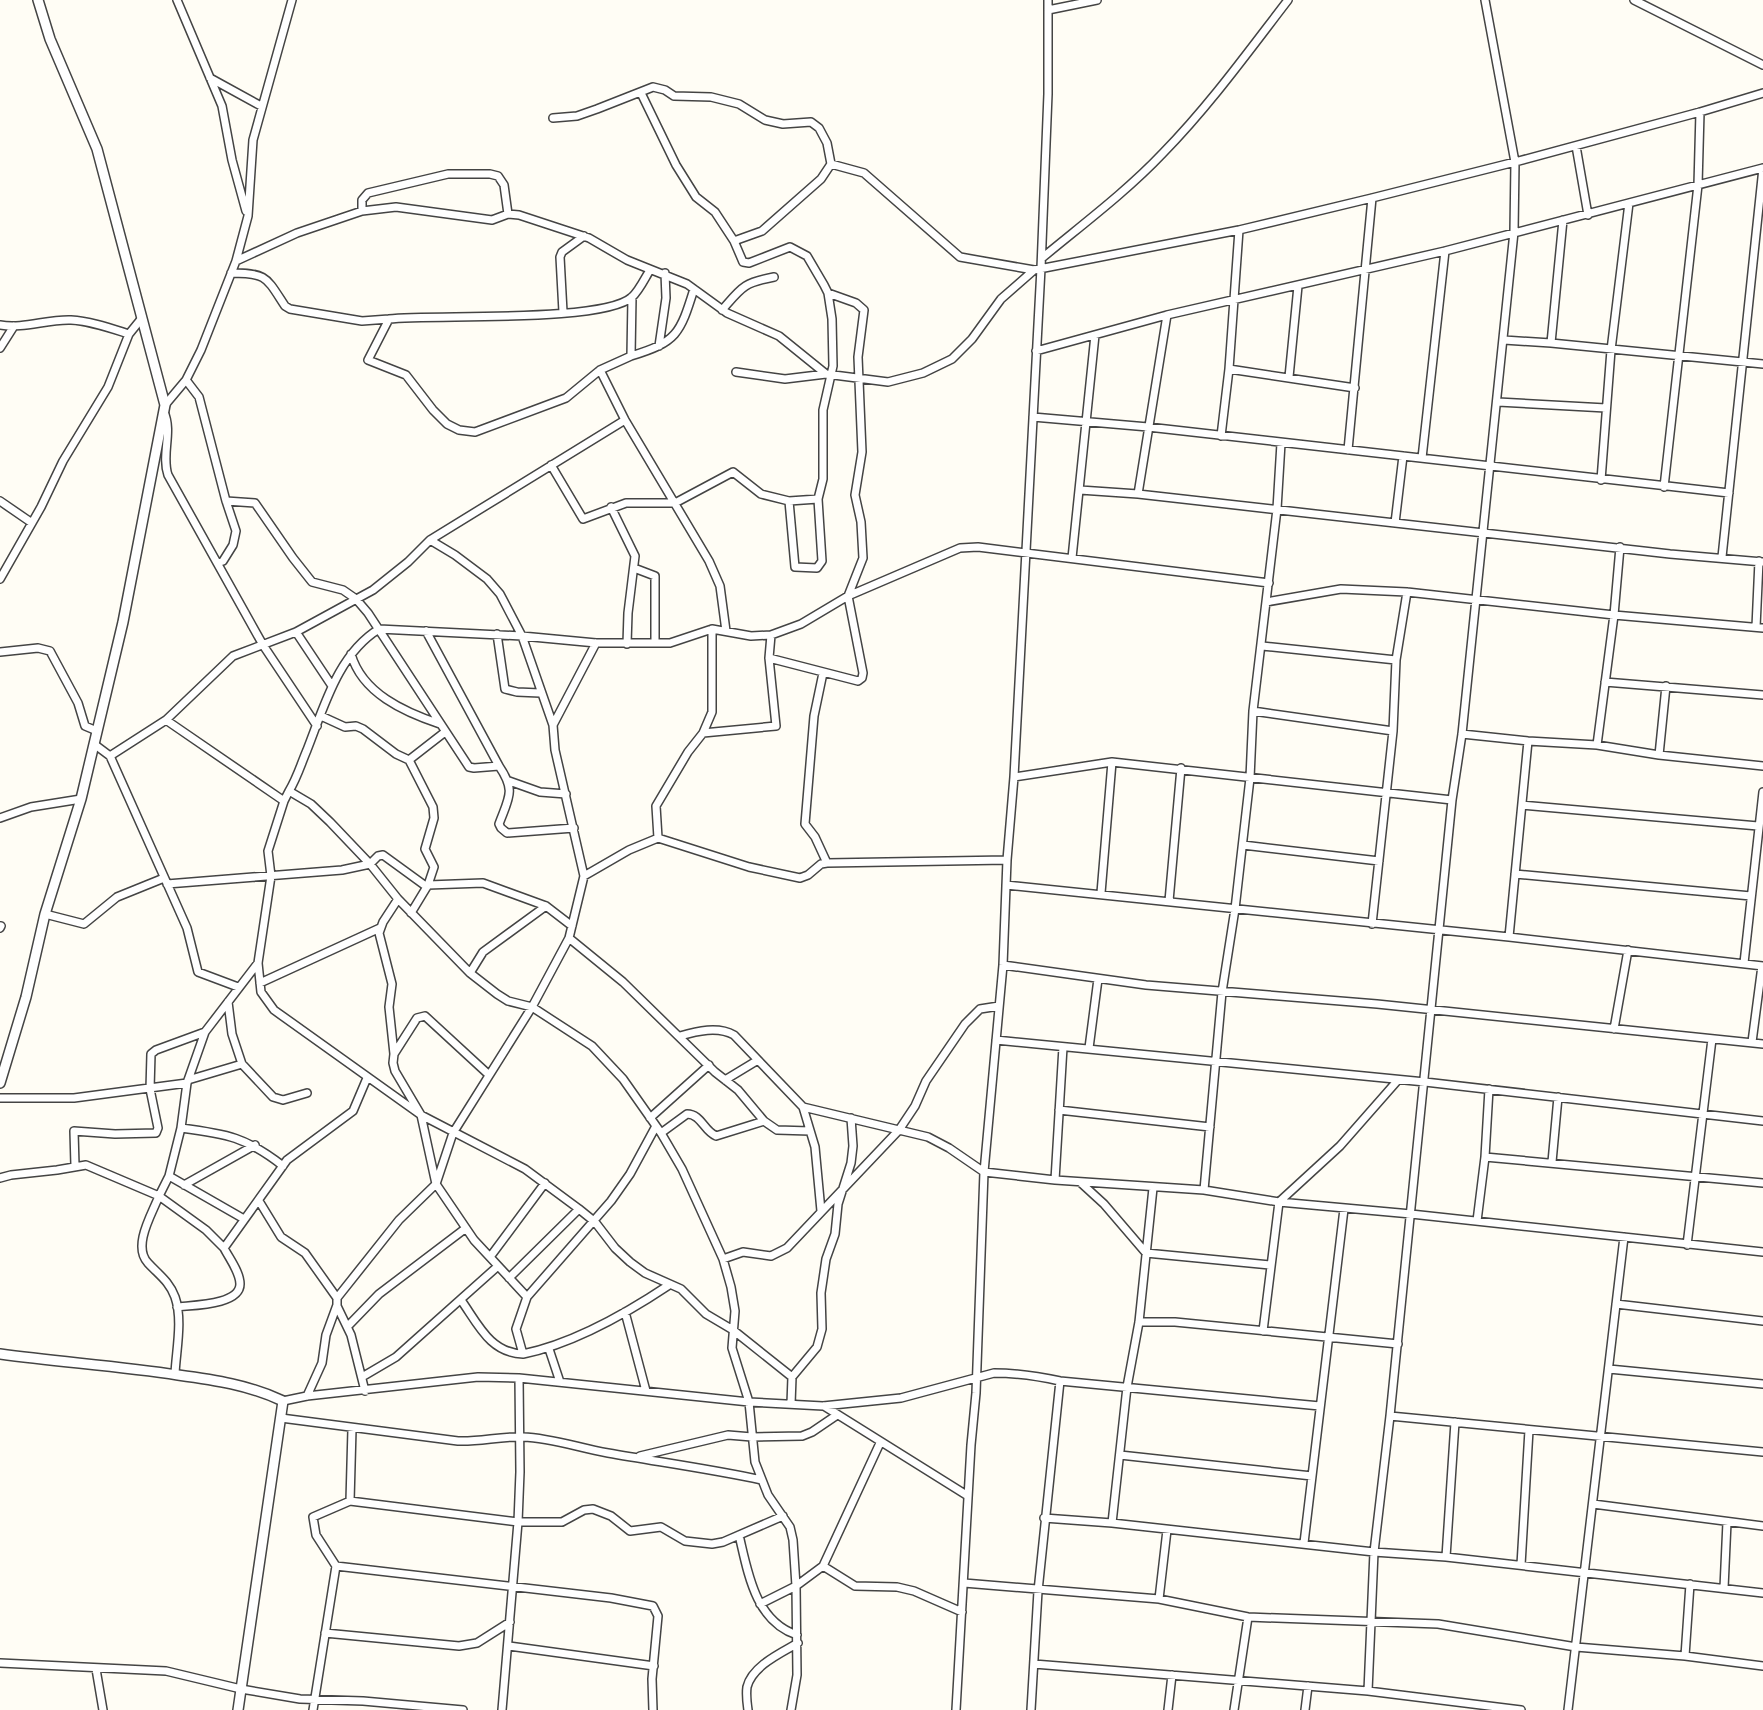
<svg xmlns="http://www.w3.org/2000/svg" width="1763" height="1710" font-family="'IBM Plex Serif',serif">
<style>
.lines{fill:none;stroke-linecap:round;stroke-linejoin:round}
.minor-casing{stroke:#444;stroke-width:10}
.tertiary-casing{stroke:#444;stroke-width:12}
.minor{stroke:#fff;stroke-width:7}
.tertiary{stroke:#fff;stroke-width:9}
</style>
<rect width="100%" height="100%" fill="#fffdf5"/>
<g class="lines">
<g class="minor-casing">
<path id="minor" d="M177 0 222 106 232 160 246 211
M1634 0 1763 65
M1048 10 1097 0
M210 78 261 106
M641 93 676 165 696 197 715 212 734 241 743 262 749 263 790 247 807 256 824 285 828 293 832 319 833 366 823 410V479L818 499 822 561 817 568 795 567 789 501 818 499
M553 118 577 116 597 109 653 87 665 90 674 96 711 97 739 104 765 120 783 124 811 122 819 128 827 143 831 164 821 179 762 231 734 241
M1576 146 1588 215
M831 164 864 173 960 257 1034 270 1239 230 1372 198 1515 162 1700 112 1763 93
M362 211V200L368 193 448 174H490L498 176 504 185 508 214
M1042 258C1083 224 1126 192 1163 153 1209 106 1248 52 1288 0
M236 261 297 233 362 211 396 207 492 220 508 214 519 215 589 238 627 260 687 284 727 313 779 336 826 374 888 382 923 373 952 359 972 339 1001 299 1034 270
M231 273C267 273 266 277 285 306L290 309 362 321 389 319
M632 297 631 356 600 370 566 398 475 432 459 430 447 424 433 410 406 375 368 360 389 319C435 314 603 323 632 297 639 291 645 278 650 270
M722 310C742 287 743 283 774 277
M563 312 560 257 562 252 584 236
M0 325C24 329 47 319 71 320 90 321 110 328 129 334
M1504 340 1551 343 1763 364
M1551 343 1563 220
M659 346 666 298 665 273
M0 348 14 326
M1036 351 1167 315 1445 251 1763 168
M631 356C677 342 680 334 694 289
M1229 369 1355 388
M600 370 625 420 709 561 720 586 726 631
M736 372 785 379 826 374
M1289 377 1298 286
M186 380 199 397 226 501 236 531 233 545 223 561 217 563
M1498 402 1606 408
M165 405 186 380 201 350 236 261 248 216 253 140 292 0
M164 412C173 432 161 455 168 475L263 645 317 726
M1033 417 1148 427 1729 493
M1221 436 1229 369 1239 230
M1348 450 1372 198
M1422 458 1445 251
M551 465 583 519 626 503H675L733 472 761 494 789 501
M1601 480 1611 350 1629 203
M1664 487 1698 185 1700 112
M1080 490 1138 494 1670 554 1763 562
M1138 494 1167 315
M0 501 32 523
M226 501 255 503 293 558 312 582 343 590 356 599 368 613 469 767 474 768 499 766C516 791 509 797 499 824L501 828 507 833 574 828
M611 507 635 556 628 613 627 644
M1395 523 1403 456
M1722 557 1763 168
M1072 558 1095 335
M634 568 655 576V642
M0 579 41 507 63 461 108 387 129 334 142 318
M1266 602 1341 589 1407 592 1614 615 1763 628
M1756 627 1759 561
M426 631 499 766
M296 632 332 686
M497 634 505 689 517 692 540 693
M1262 646 1396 660
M0 652 38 648 50 651 78 703 85 726 97 731
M351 654C362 693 404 712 440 724
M769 658 858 681 862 678 863 673 848 596 960 548 978 547 1269 583
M823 673 814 716 805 824 815 837 827 863
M1605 682 1763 695
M1253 711 1393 731
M321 716 345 727 356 726 363 729 396 754 409 760
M166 720 233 656 296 632 373 590 408 562 430 540
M553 725 596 643
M703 733 712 712V629
M1462 734 1528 741 1597 745 1659 755 1763 766
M94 744 110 756 166 720 284 801 289 791 311 804 330 822 370 864 398 899 470 973 497 994 508 1001 532 1007 592 1046 623 1079 661 1133 682 1169 723 1259 731 1287 735 1311 732 1348 749 1402 755 1462 768 1495 790 1527 793 1540 796 1586 797 1675 791 1710
M1597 745 1614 615 1620 547
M1659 755 1666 686
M110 756 187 928 198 972 238 987
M1014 777 1112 762 1452 800
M509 781 540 792 566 794
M289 791C297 778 301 764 307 750 324 707 338 654 379 629L522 636 596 643H670L712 629 751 636 771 635 801 624 848 596 863 558 861 522 855 495 862 452 858 357 864 310 856 303 828 293
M284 801 268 851 271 876 258 963 261 992 274 1010 421 1115 525 1169 579 1209
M1522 805 1758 826
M0 818 31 807 81 799
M658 838 749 867 800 878 808 875 821 864 827 863 1007 860
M1243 845 1379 861
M1515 874 1751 896
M584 876 629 850 658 838 656 806 688 752 703 733 776 726 769 658 771 635
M167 884 342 870 370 864 378 856 383 855 427 887
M428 885 434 867 425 849 434 818 433 807 409 760 445 732
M1006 885 1509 937 1763 966
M1101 893 1112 762
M1169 901 1181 768
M411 913 428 885 483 883 546 906 572 926
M45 914 84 924 117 897 164 878
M1372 924 1393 731 1396 660 1407 592
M0 928 1 926
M1509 937 1528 741
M569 938 623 982 715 1072 738 1090 764 1121 777 1130 810 1131
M1744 963 1763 792
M1003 965 1146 985 1377 1004 1763 1044
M470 973 483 952 546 906
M260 983 380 928
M228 1002 232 1034 242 1064 273 1097 283 1100 307 1093
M1614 1029 1628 950
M680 1036C697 1031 718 1026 734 1035L803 1107 928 1137 949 1148 984 1172 1055 1180 1204 1190 1279 1202 1411 1214 1763 1252
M996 1040 1425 1082 1763 1121
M1752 1042 1762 966
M1089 1048 1098 979
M394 1054 389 1007 392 984 379 933 383 922 398 899
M488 1074 425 1016 417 1018 394 1054 393 1063 395 1071 421 1115 436 1184 474 1240 527 1297
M188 1080 242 1064
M725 1080 758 1060
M0 1098H74L187 1083 205 1032 258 963
M803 1107 815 1147 821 1211
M1059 1110 1210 1127
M650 1118 709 1065
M656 1126 630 1174 611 1201 527 1297 516 1329 523 1354C572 1344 627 1313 669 1285
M181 1128C227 1134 246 1137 283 1166
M661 1133 687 1114C701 1114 704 1131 716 1136L764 1121
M1485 1157 1763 1183
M1552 1162 1558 1097
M75 1166 74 1131 115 1134 156 1133 158 1128 150 1089 151 1054 156 1050 205 1032
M169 1176 181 1128 187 1083
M0 1178 11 1175 57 1170 86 1165 159 1196C152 1214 132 1246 148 1263 159 1275 169 1281 175 1297 183 1320 176 1351 175 1374
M1055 1180 1063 1047
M1080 1182 1104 1204 1146 1253 1270 1265
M184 1185 255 1145
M1204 1190 1222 992 1235 909 1250 778 1253 711 1277 509 1281 443
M259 1201 281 1237 305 1253 337 1298
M244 1219 169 1176 159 1196 206 1230 224 1248 287 1160 353 1111 367 1078
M1477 1221 1485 1157 1489 1089
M1687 1245 1712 1039
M490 1257 545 1183
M723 1259 743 1252 771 1256 787 1248 899 1130 915 1106 926 1081 965 1024 980 1009 999 1006
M509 1278 579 1209 595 1222 615 1248 630 1262 645 1273 681 1289 706 1314 733 1330 792 1377
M461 1300C478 1324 490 1353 523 1354
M1616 1304 1763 1321
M337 1306 351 1335 365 1391
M177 1307C193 1305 240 1305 240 1284 240 1272 229 1258 224 1248
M625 1312 646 1391
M1139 1322H1175L1398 1344
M348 1326 379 1294 466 1228
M1263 1331 1279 1202 1340 1146 1398 1080
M549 1349 560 1382
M1609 1369 1763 1384
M362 1377 396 1357 498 1266
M307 1396 322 1363 326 1335 337 1305V1298L399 1220 436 1184 453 1133 532 1007 569 938 584 876 555 750 553 725 522 636 500 594 487 579 455 555 430 540 625 420
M283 1401 307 1396 478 1377 519 1378 749 1402 823 1406 901 1398 994 1373C1017 1373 1038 1376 1060 1381L1320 1406
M791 1404 792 1377 817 1347 822 1329 821 1293 826 1259 835 1234 838 1204 851 1163 853 1146 851 1118
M824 1406 968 1496
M1390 1416 1763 1452
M281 1418 458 1441C480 1442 501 1436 523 1437 552 1438 579 1448 608 1453 659 1462 711 1469 762 1480
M352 1429 350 1501 518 1522H562L584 1510 593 1509 611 1516 630 1531 661 1527 685 1541 712 1544 723 1542 783 1516
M1120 1455 1312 1476
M640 1456 728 1435 752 1437 802 1436 812 1432 837 1415
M350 1501 313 1517 316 1535 336 1566 611 1598 653 1606 658 1616 652 1679 653 1710
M1593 1504 1763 1526
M1044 1518 1112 1523 1374 1552 1446 1557 1763 1593
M1112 1523 1127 1387 1139 1322 1153 1188
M739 1535C748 1573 755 1621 797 1635
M1304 1543 1344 1209
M1446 1557 1455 1422
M1521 1565 1529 1430
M823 1566 855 1586 897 1587 914 1591 962 1612
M964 1583 1159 1599 1248 1617 1438 1624 1576 1647 1685 1656 1763 1666
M1724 1588 1727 1522
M1159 1599 1167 1530
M760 1604 796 1586 823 1566 880 1443
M325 1633 459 1646 477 1643 510 1622
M509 1646 654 1666
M1685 1656 1690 1584
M0 1663 166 1671 241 1689 300 1699 363 1701 463 1710
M1034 1664 1368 1691 1521 1710
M96 1669 103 1710
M1368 1691 1374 1552 1390 1416 1452 800 1462 734 1514 232 1515 162 1485 0
M313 1710 336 1566
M502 1710 518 1522 520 1472 519 1378
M748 1710C747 1703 746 1694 747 1687 752 1666 781 1653 798 1643
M956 1710 971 1445 976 1393 984 1172 1003 965 1007 860 1014 777 1041 268 1048 94V0
M1031 1710 1038 1591 1060 1381
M1168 1710 1172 1675
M1234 1710 1248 1617
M1305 1710 1308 1686
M1568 1710 1624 1237"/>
</g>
<g class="tertiary-casing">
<path id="tertiary" d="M0 1083 26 997 45 914 81 799 123 622 165 405 97 149 50 39 38 0
M0 1354C59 1362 119 1366 178 1375 215 1380 249 1385 283 1401L238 1710"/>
</g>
<use href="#minor" class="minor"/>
<use href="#tertiary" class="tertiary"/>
</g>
</svg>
